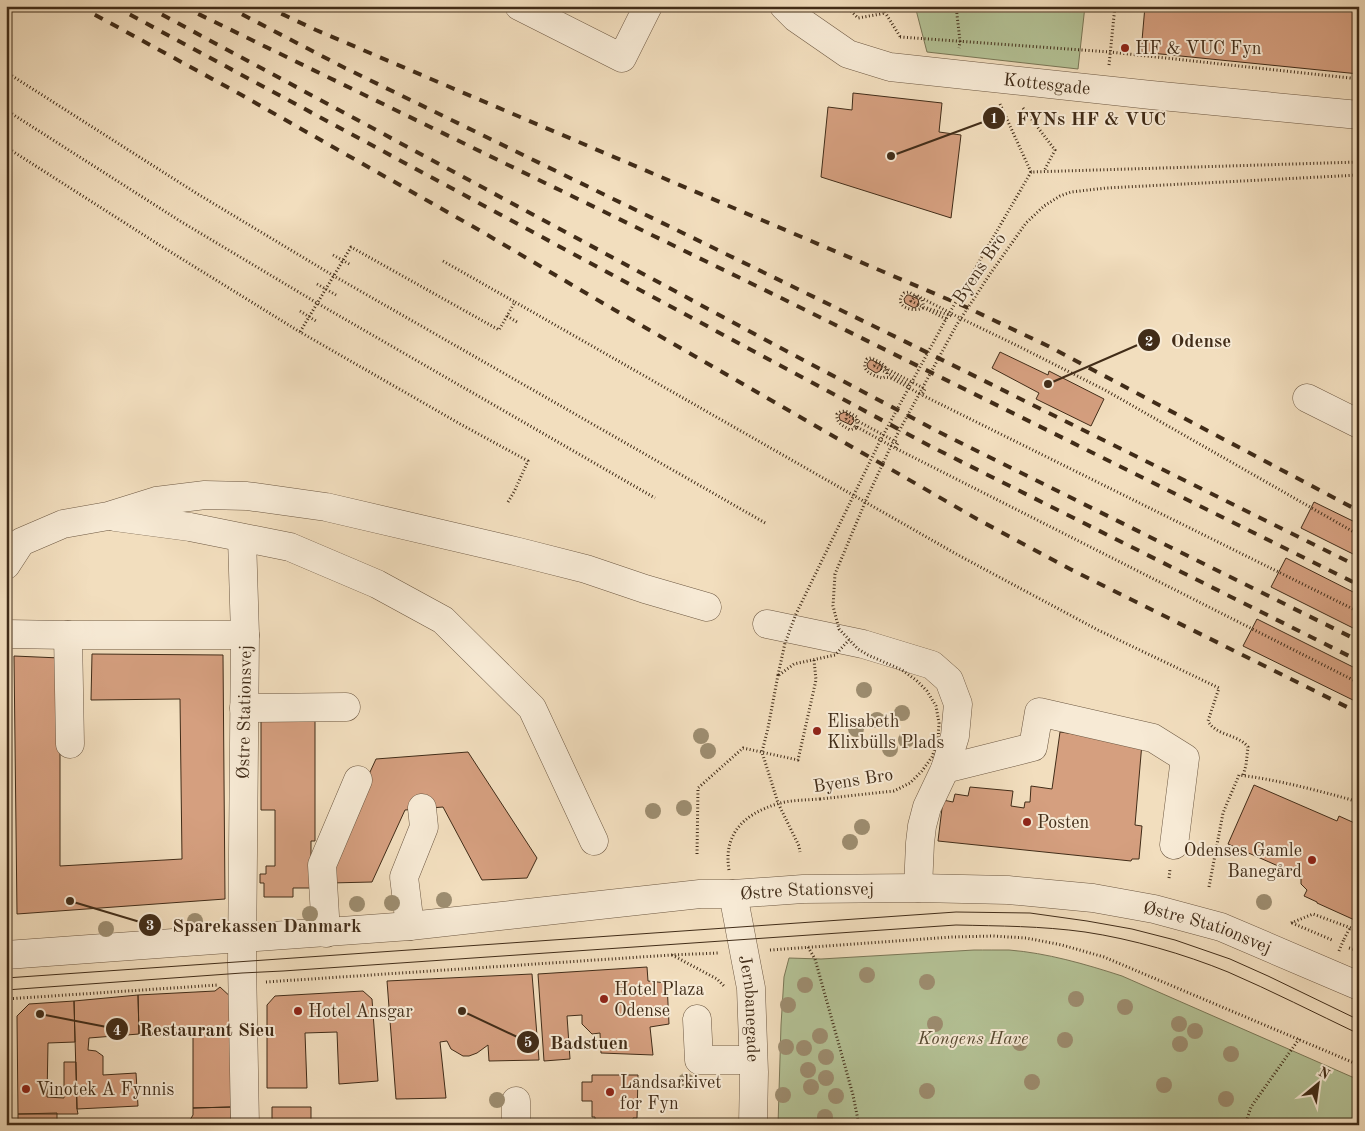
<svg xmlns="http://www.w3.org/2000/svg" width="1365" height="1131" font-family="'Old Standard TT',serif">
<style>
.green{fill:#b4c296;stroke:#7a7757}
.building{fill:#d59f7f;stroke:#412c18}
.lines{fill:none;stroke-linecap:round;stroke-linejoin:round}
.minor-casing{stroke:#6d5842;stroke-width:29}
.path{stroke:#412c18;stroke-width:3;stroke-dasharray:1 2.5;stroke-linecap:butt}
.minor{stroke:#f7ead5;stroke-width:28}
.tram{stroke:#412c18;stroke-width:1}
.rail{stroke:#412c18;stroke-width:4;stroke-dasharray:9 9;stroke-linecap:butt}
.path-bridge{stroke:#412c18;stroke-width:3;stroke-dasharray:1 2.5;stroke-linecap:butt}
.tree{fill:#9d8d70}
.poi-dot{fill:#8f2418;stroke:#f7ead5;stroke-width:2}
.labels{text-anchor:middle;stroke-width:4;stroke-linejoin:round;paint-order:stroke}
.poi-label{font-size:18px;fill:#412c18;stroke:#f7ead5;text-anchor:start}
.street-label{font-size:18px;fill:#412c18;stroke:#f7ead5}
.park-label{font-size:18px;font-style:italic;fill:#584a31;stroke:#f7ead5}
.leader{fill:none;stroke:#412c18;stroke-width:2}
.callout-dot{fill:#412c18;stroke:#f7ead5;stroke-width:2}
.mark-label{font-size:15px;text-anchor:middle;font-weight:bold;fill:#fff}
.callout-label{font-size:19px;text-anchor:middle;font-weight:bold;fill:#412c18;stroke:#f7ead5;stroke-width:4;stroke-linejoin:round;paint-order:stroke}
</style>
<rect width="100%" height="100%" fill="#f2debe"/>
<filter id="stains"><feTurbulence type="fractalNoise" baseFrequency=".004" numOctaves="4"/><feColorMatrix values="0 0 0 0 .2 0 0 0 0 .09 0 0 0 0 .02 0 0 0 .5 -.17"/></filter>
<radialGradient id="worn" r=".72"><stop offset=".6" stop-color="#630" stop-opacity="0"/><stop offset="1" stop-color="#630" stop-opacity=".3"/></radialGradient>
<path class="green" d="M915 6H1085L1078 69 927 52Z
M974 950C985 950 997 950 1009 950 1047 953 1085 964 1122 976L1359 1080V1125H778L781 1025 784 977 789 958 821 959Z"/>
<path class="building" d="M1145 6H1359V74L1141 52Z
M853 93 942 103 939 132 961 135 951 218 821 177 828 107 852 110Z
M907 295H909L918 299 919 304 918 306 914 308 905 303 904 299Z
M1000 352 1048 375 1049 371 1104 399 1091 426 1036 399 1039 393 992 368Z
M870 360H872L881 365 882 369 880 371 876 373 868 368 867 364Z
M845 412 853 417 854 421 851 425 840 420 839 416 840 414Z
M1314 502 1359 524V557L1301 528Z
M1286 558 1359 595V631L1271 587Z
M1257 619 1359 670V703L1243 646Z
M92 654 223 655 225 899 17 914 14 656 60 658V866L182 859 180 699 91 700Z
M261 718H315V841H311V862L317 888H293V897H264V883H260V874H266V866H275V810H261Z
M1060 732 1142 743 1135 825 1142 826 1139 859H1132L1131 861 938 841 943 800 953 802 955 794 968 796 970 787 1013 791 1011 806 1024 808 1025 802H1030L1031 786 1052 789Z
M468 752 537 858 527 878 482 880 443 807 405 810 372 882 330 883 329 861 376 759Z
M1254 785 1337 821 1339 816 1359 825V922L1317 903V902L1304 896 1307 890 1301 884V876L1228 844Z
M647 967 648 981 667 983 669 1024 650 1027 653 1055 601 1053 600 1033 592 1034 582 1024V1015L567 1016 570 1059 544 1061 538 974Z
M532 974 539 1060 489 1061 488 1045 477 1053 469 1056H463L451 1049 447 1041 440 1042 446 1098 396 1099 387 981Z
M220 987 234 1000 231 1107 193 1108V1035L185 1031 139 1034 138 995 215 991Z
M363 991 372 999 378 1081 339 1084 337 1032 305 1033 307 1088H267V1005L275 996Z
M138 995 139 1034 89 1038 88 1050 96 1051 103 1056V1075L136 1073 138 1106 77 1109 74 1001Z
M74 1001 75 1042 48 1043 47 1097 64 1098V1062H76L77 1109 78 1114H18L17 1016 29 1004Z
M592 1075H638L637 1118H633V1125H595V1117H592V1101H582V1082H592Z
M231 1107V1125H190V1120L193 1115V1108Z
M272 1107H311V1125H272Z
M57 1113V1125H18V1114Z"/>
<g class="lines">
<g class="minor-casing">
<g id="minor">
<path d="M519 6 622 58 648 6"/>
<path id="s1" d="M784 6 796 18 848 54 890 67 1151 95 1359 115"/>
<path d="M1307 398 1359 424"/>
<path d="M115 517 190 527 290 547 377 584 443 620 532 708 594 841"/>
<path d="M242 538 245 635 242 962 245 1125"/>
<path d="M6 565 21 542 63 524 108 516 156 501 205 495 247 496 326 507 519 552 586 569 645 589 707 607"/>
<path d="M767 624 863 644 932 665 949 680 958 704 955 736 945 769 927 807 922 826 920 843 918 888"/>
<path d="M6 634 68 635H245"/>
<path d="M68 635 70 744"/>
<path d="M244 708 346 707"/>
<path d="M945 769 1033 747 1039 712 1153 738 1185 758 1174 845"/>
<path id="s2" d="M733 894 751 988 754 1072 753 1125"/>
<path d="M410 926 404 877 424 827 422 808"/>
<path d="M326 933 322 865 358 780"/>
<path id="s3" d="M6 955 410 926 700 894H733L803 889 918 888 1008 890 1093 898 1154 909 1221 927 1359 986"/>
<path d="M697 1019 699 1060H753"/>
<path d="M516 1125V1101"/>
</g>
</g>
<path class="path" d="M846 6 858 18 886 13
M881 6 901 38
M956 6 960 41 959 48
M900 37 1110 52 1359 79
M1109 65 1115 6
M6 72 196 193 334 276 767 524
M1000 104 1031 172
M1023 108 1055 150 1044 171
M6 110 180 221 317 303 655 498
M6 147 161 246 300 332
M333 255 351 265
M443 261 515 302
M317 284 336 295
M927 308 952 316
M300 311 316 321
M507 316 517 322
M946 319 911 301 916 295 960 318 1018 346 1105 390 1359 535
M874 366 876 363 925 389 922 395 1359 612
M874 366 910 385
M891 378 922 395
M846 419 847 415 854 419 898 443 895 448 1359 683
M846 419 859 430
M857 427 895 448
M508 502 514 492 528 461 462 425 300 332 351 247 499 330 515 302 958 555 1098 630 1219 688 1208 721C1216 736 1238 734 1248 747L1246 765 1243 776
M778 675 768 728 762 752 778 803 799 846 800 852
M697 854 698 788 743 748 798 760 816 680 814 660
M729 870C723 834 744 814 777 804 789 800 807 800 820 799
M1169 878 1170 869
M1209 887 1223 813 1239 775C1279 780 1320 791 1359 802
M1291 923 1313 914 1359 931
M1292 923 1332 940
M1344 939 1350 928
M808 947 815 959 853 1095 859 1125
M1349 948 1359 951
M770 950 952 937 993 936 1026 938 1062 945 1104 957 1359 1065
M672 955 717 979 724 986
M266 982 671 955 719 953
M6 999 218 985
M1245 1125 1251 1107 1299 1039"/>
<use href="#minor" class="minor"/>
<path class="tram" d="M6 978 956 912 1030 913 1087 921 1132 929 1175 940 1230 959 1268 976 1359 1020
M6 990 242 973 283 971 956 925C999 926 1042 926 1085 932 1132 939 1184 954 1228 972 1272 991 1315 1013 1359 1034"/>
<path class="rail" d="M79 6 238 93 479 230 601 302 977 519 1070 569 1359 713
M114 6 768 359 932 447 1359 661
M146 6 775 345 939 432 1359 641
M182 6 775 295 1359 585
M226 6 345 68 900 339 1359 567
M265 6 316 30 966 307 1048 346 1359 511"/>
<path class="path-bridge" d="M923 308C913 313 892 306 904 293L909 292 922 300 924 307
M887 374C887 364 879 362 871 358L867 359C860 371 872 375 882 378L885 377 891 378
M856 428 850 430C842 425 836 423 837 414 844 408 850 413 857 417V427
M778 675 785 643 796 614 880 441 946 319 1031 172 1359 162
M779 675 794 664 835 655 849 640
M820 799 894 791 910 783 922 771 932 757 938 740 939 723 936 706 927 691 916 680 902 670 868 655 858 649 839 629 833 606 835 574 866 500 891 446 956 326 990 274 1026 223 1044 206 1060 196 1071 192 1106 188 1359 175
M1339 951 1344 939"/>
</g>
<g class="tree">
<circle cx="864" cy="690" r="8"/>
<circle cx="902" cy="713" r="8"/>
<circle cx="877" cy="720" r="8"/>
<circle cx="856" cy="729" r="8"/>
<circle cx="701" cy="736" r="8"/>
<circle cx="906" cy="740" r="8"/>
<circle cx="890" cy="749" r="8"/>
<circle cx="708" cy="751" r="8"/>
<circle cx="684" cy="808" r="8"/>
<circle cx="653" cy="811" r="8"/>
<circle cx="862" cy="827" r="8"/>
<circle cx="850" cy="842" r="8"/>
<circle cx="444" cy="900" r="8"/>
<circle cx="1264" cy="902" r="8"/>
<circle cx="392" cy="903" r="8"/>
<circle cx="357" cy="904" r="8"/>
<circle cx="310" cy="914" r="8"/>
<circle cx="195" cy="921" r="8"/>
<circle cx="106" cy="929" r="8"/>
<circle cx="867" cy="975" r="8"/>
<circle cx="927" cy="982" r="8"/>
<circle cx="805" cy="985" r="8"/>
<circle cx="1076" cy="999" r="8"/>
<circle cx="788" cy="1005" r="8"/>
<circle cx="1125" cy="1007" r="8"/>
<circle cx="935" cy="1024" r="8"/>
<circle cx="1179" cy="1024" r="8"/>
<circle cx="1195" cy="1031" r="8"/>
<circle cx="820" cy="1036" r="8"/>
<circle cx="1065" cy="1040" r="8"/>
<circle cx="1020" cy="1043" r="8"/>
<circle cx="1180" cy="1044" r="8"/>
<circle cx="786" cy="1047" r="8"/>
<circle cx="804" cy="1048" r="8"/>
<circle cx="1231" cy="1054" r="8"/>
<circle cx="826" cy="1057" r="8"/>
<circle cx="808" cy="1070" r="8"/>
<circle cx="826" cy="1078" r="8"/>
<circle cx="686" cy="1081" r="8"/>
<circle cx="1032" cy="1082" r="8"/>
<circle cx="1164" cy="1085" r="8"/>
<circle cx="811" cy="1087" r="8"/>
<circle cx="927" cy="1091" r="8"/>
<circle cx="783" cy="1095" r="8"/>
<circle cx="836" cy="1096" r="8"/>
<circle cx="1226" cy="1099" r="8"/>
<circle cx="497" cy="1100" r="8"/>
<circle cx="825" cy="1117" r="8"/>
</g>
<g class="poi-dot">
<circle cx="1125" cy="48" r="5"/>
<circle cx="817" cy="731" r="5"/>
<circle cx="1027" cy="822" r="5"/>
<circle cx="1312" cy="860" r="5"/>
<circle cx="604" cy="999" r="5"/>
<circle cx="298" cy="1011" r="5"/>
<circle cx="26" cy="1089" r="5"/>
<circle cx="610" cy="1092" r="5"/>
</g>
<g class="labels">
<g class="poi-label">
<text x="1135" y="54">HF &amp; VUC Fyn</text>
<text x="827" y="727">Elisabeth<tspan x="827" dy="21">Klixbülls Plads</tspan></text>
<text x="1037" y="828">Posten</text>
<text x="1302" y="856" text-anchor="end">Odenses Gamle<tspan x="1302" dy="21">Banegård</tspan></text>
<text x="614" y="995">Hotel Plaza<tspan x="614" dy="21">Odense</tspan></text>
<text x="308" y="1017">Hotel Ansgar</text>
<text x="620" y="1088">Landsarkivet<tspan x="620" dy="21">for Fyn</tspan></text>
<text x="36" y="1095">Vinotek A Fynnis</text>
</g>
<g class="street-label">
<text dy="6" stroke="none"><textPath href="#s1" startOffset="282">Kottesgade</textPath></text>
<text transform="translate(979 268) rotate(-56)" y="6">Byens Bro</text>
<text transform="translate(244 712) rotate(-89)" y="6">Østre Stationsvej</text>
<text transform="translate(853 780) rotate(-9)" y="6">Byens Bro</text>
<text dy="6" stroke="none"><textPath href="#s3" startOffset="804">Østre Stationsvej</textPath></text>
<text dy="6" stroke="none"><textPath href="#s3" startOffset="1209">Østre Stationsvej</textPath></text>
<text dy="6" stroke="none"><textPath href="#s2" startOffset="116">Jernbanegade</textPath></text>
</g>
<g class="park-label">
<text x="973" y="1044">Kongens Have</text>
</g>
</g>
<path class="leader" d="M891 156L994 118M1048 384L1149 340M70 901L150 925M40 1014L117 1029M462 1011L528 1042"/>
<g class="callout-dot">
<circle cx="891" cy="156" r="5"/>
<circle cx="1048" cy="384" r="5"/>
<circle cx="70" cy="901" r="5"/>
<circle cx="40" cy="1014" r="5"/>
<circle cx="462" cy="1011" r="5"/>
<circle cx="994" cy="118" r="12"/>
<circle cx="1149" cy="340" r="12"/>
<circle cx="150" cy="925" r="12"/>
<circle cx="117" cy="1029" r="12"/>
<circle cx="528" cy="1042" r="12"/>
</g>
<g class="mark-label">
<text x="994" y="123">1</text>
<text x="1149" y="346">2</text>
<text x="150" y="930">3</text>
<text x="117" y="1035">4</text>
<text x="528" y="1047">5</text>
</g>
<g class="callout-label">
<text x="1091" y="125">FYNs HF &amp; VUC</text>
<text x="1201" y="347">Odense</text>
<text x="267" y="932">Sparekassen Danmark</text>
<text x="207" y="1036">Restaurant Sieu</text>
<text x="589" y="1049">Badstuen</text>
</g>
<rect width="1365" height="1131" fill="none" stroke="#f2debe" stroke-width="25"/>
<rect x="8" y="8" width="1350" height="1116" fill="none" stroke="#412c18" stroke-width="2.5"/>
<rect x="12" y="12" width="1340" height="1106" fill="none" stroke="#412c18"/>
<g transform="translate(1318 1084) rotate(29)" stroke="#f7ead5" stroke-width="4" paint-order="stroke">
<path d="M0-4L9 19L0 12L-9 19Z" fill="#412c18"/>
<text y="-8" font-size="14" font-weight="bold" text-anchor="middle" fill="#412c18">N</text>
</g>
<rect width="100%" height="100%" filter="url(#stains)"/>
<rect width="100%" height="100%" fill="url(#worn)"/>
</svg>
